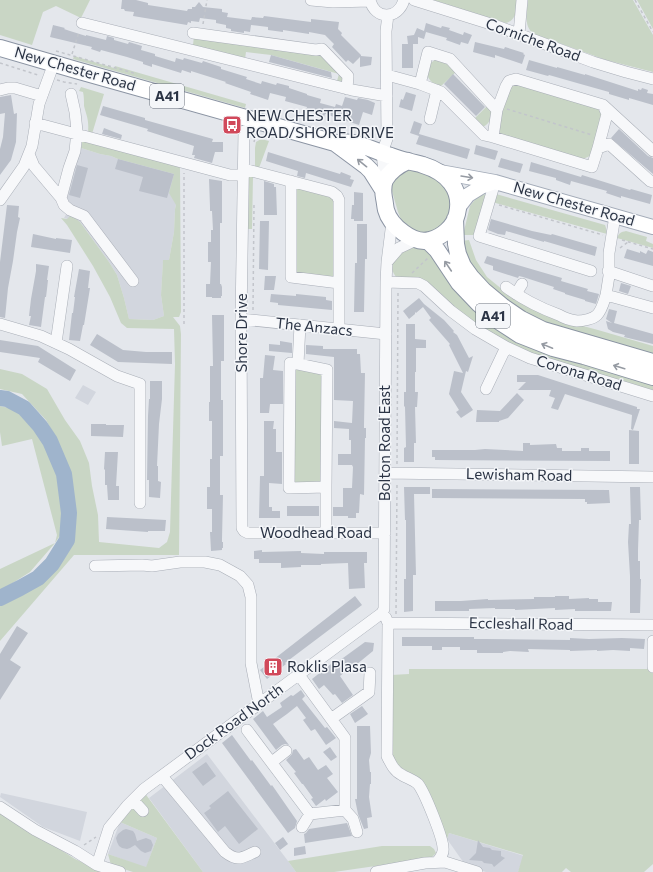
<svg xmlns="http://www.w3.org/2000/svg" width="653" height="872" font-family="Commissioner,sans-serif">
<style>
.built{fill:#d2d6de}
.green{fill:#c9d6c5}
.lines{fill:none;stroke-linecap:round;stroke-linejoin:round}
.river{stroke:#9fb4cc;stroke-width:16}
.building{fill:#bbc0ca}
.minor-casing{stroke:#a9aeb7;stroke-width:12}
.major-casing{stroke:#a3abb8;stroke-width:16}
.highway-casing{stroke:#8b94a3;stroke-width:18}
.path{stroke:#c2c5cb;stroke-width:1.5;stroke-dasharray:3 3;stroke-linecap:butt}
.minor{stroke:#f7f8fa;stroke-width:11}
.major{stroke:#fff;stroke-width:14}
.highway{stroke:#fff;stroke-width:16}
.oneway{stroke:#959aa2}
.labels{text-anchor:middle;stroke-width:3;stroke-linejoin:round;paint-order:stroke}
.shield{fill:#f4f6f9;stroke:#676e7b;stroke-width:1}
.shield-label{font-size:14px;font-weight:bold;fill:#2b3445}
.street-label{font-size:15px;fill:#2b3445;stroke:#f4f6f9}
.poi-label{font-size:15px;fill:#2b3445;stroke:#f4f6f9;text-anchor:start}
</style>
<rect width="100%" height="100%" fill="#e4e7ec"/>
<path class="built" d="M81 148 100 154 111 156 118 159 174 174 176 205 175 209 174 232 169 260 163 261 161 295 164 316 153 320 129 319 124 298 117 275 109 262 80 222 64 218 71 206 64 194Z
M83 385 96 392 88 405 75 398Z
M207 754 288 861 296 872H203L149 798Z
M1 793 87 812 80 841 43 827 0 797Z
M120 822 157 838 146 868 108 854Z
M449 833 524 856 518 872H486L466 866 447 839Z"/>
<path class="green" d="M0 0H90L81 18 56 6 43 12 32 45 0 35Z
M433 0H517C516 10 517 20 506 23Z
M528 0H633L653 35V72L606 60 534 34C523 26 527 12 528 0Z
M637 0H653V29Z
M194 36 318 52 342 73 343 84 337 81 339 74 271 55 246 52 245 59 193 45Z
M74 56 114 68 115 66 246 104 245 108 73 59Z
M435 60H443L457 71 439 88C433 83 426 79 427 70 428 65 430 63 435 60Z
M513 84 596 106 601 112V115L592 154 590 156 583 159 502 136 500 133 498 127 506 93Z
M81 87 104 94 92 134 88 133C89 120 87 117 84 106 84 101 84 96 83 92L79 91Z
M488 105 493 112C491 119 490 123 483 127L473 120Z
M83 138 180 166 181 312 179 317H173L180 326 181 334 179 555H74L0 641V602L36 584 49 573 66 553 74 533 76 516 73 489 66 461 56 438 46 420 22 394 0 389V369L22 374 47 389 65 420 80 441 89 463 92 486 98 515 99 542 159 548 167 542 170 532 175 364 174 329 127 328 121 323 110 297 93 266 67 225 61 218 67 219 71 215 80 222 109 262 117 275 124 298 129 319 153 320 164 316 161 295 163 260H169L174 232 175 209 176 205 169 193 174 174 118 159 111 156 100 154 81 148Z
M261 139 269 141 259 168 255 167V148L256 142Z
M411 167 436 177 450 189 451 217 437 230 428 232H418L409 228 402 222 398 212 390 184 392 177Z
M248 175 253 176 252 229H246Z
M298 185 335 198 333 279 299 276 292 268 293 188Z
M488 193 476 235H463L470 206 477 197Z
M496 194 605 225 606 228 607 234 492 202Z
M626 231 647 237 646 241 653 244V248L617 238C619 233 621 232 626 231Z
M469 240 476 260 487 277 503 290 568 322 598 330 653 346V358L580 336 526 315 479 278 464 252 461 241Z
M411 246 426 248 445 272 653 382V391L538 357 484 330 444 299 396 277C384 260 398 255 411 246Z
M294 368 323 373 322 484H293Z
M0 406 9 408 19 411 26 417 37 429 50 453 59 483 64 522 63 531 55 543 30 572 0 591V569L55 543 57 535 32 439 2 446 0 432Z
M409 669H653V864L644 872H571L566 868 562 872H518L523 855 449 833 447 839 419 781 391 760V675L409 674Z
M144 792 203 872H133L111 865 108 854 146 867 157 838 120 822Z
M0 811 75 859 95 868 106 872H0Z
M382 846H430L434 849 436 853 431 858 334 872H296L288 861Z"/>
<g class="lines">
<path class="river" d="M0 398 7 399 24 408 40 426 50 441 64 474 69 513 67 540 52 564 38 578 20 588 0 598"/>
</g>
<path class="building" d="M122 0H136L148 3V5L187 11 188 9H192V7H195L199 2 203 7 222 9V12L228 13 227 17 251 20 252 17 263 18 264 16 311 22V19L339 22 338 29 342 33 341 35 361 55V56L372 57 371 65 360 67V57L353 64 348 60 346 62 332 47 334 44 325 35 309 32V34L283 30V32L268 30V27L251 25 250 32 244 31V33L231 31V29L226 28V25L216 23V20L200 18 199 22 191 21V23L188 22 187 25 133 16 134 12 125 11 124 9H121Z
M426 23 441 28 442 26 450 28 449 30 463 35 464 32 472 35 468 44 461 42 460 45 446 40 447 38 426 32 424 39 418 37V44H408L407 36 414 35 417 28 424 31Z
M53 25 65 28 64 29 70 31 86 36V35L106 40 107 36 114 38V40L128 44 129 42 142 46 141 50 155 54V56L175 62 176 58 183 60 184 58 202 63 203 61 221 67V69L247 77 246 79 261 84 262 81 276 85 277 83 289 86V88L307 94V95L321 99 320 103 335 107 336 104 342 106 345 97 357 100 358 98 368 100 375 103 372 115 363 112 359 125 325 114 324 117 306 111 307 107 285 101 286 97 270 93 268 100 250 94 251 92 225 83 226 82 191 71V73L182 70 181 73 152 64V67L143 64V62L127 57 101 50 100 52 91 49 92 47 50 37Z
M475 42 504 49 505 47 524 53 523 54 525 55 522 64 495 55V58L473 52Z
M402 44H413V68H402Z
M271 55 331 72 332 78 269 62Z
M529 60 557 68V67L585 75V74L638 91V89L641 90 642 88 648 90 647 93 653 94V105L629 98V100L609 94V92L577 83 549 75 548 76 526 70Z
M453 74 485 107 476 116 444 84Z
M406 92 416 95 412 111 399 107 401 99 403 100Z
M11 95 14 114 17 113 16 142 11 160 0 175V149L3 137 5 113 0 114V97Z
M103 106 145 118V120L213 139 212 142H223V152H215L212 163 194 158 195 155H192L194 146 147 131 148 129 100 115Z
M414 121 422 124 419 134 470 149 467 159 416 144 419 136 410 133Z
M104 128 122 135 121 139 102 134Z
M619 129 648 156 653 158V174L611 138Z
M476 145 498 151 495 160 474 154Z
M268 152 340 174 341 172 351 176 350 179 354 180 351 187 306 173 305 178 297 176 298 171 266 161Z
M501 158 523 164 520 173 498 167Z
M118 159 174 174 167 198 139 191 143 177 115 169Z
M531 162 581 177 582 175 630 190 631 189 652 195 650 204 621 196V198L606 193 607 191 571 181 570 185 556 180V178L529 171Z
M77 165 88 168 80 198 69 195Z
M209 179 222 181V223H220V284H221L222 287V296H221V298H212V297H206V284H210L211 262H208V242H211V230H213L212 211H210V207Z
M264 181 274 184V187H276L277 215H264Z
M354 192 363 193V221H354V219H351L352 205H354Z
M7 205 19 206 18 217 20 218 17 232 13 261 8 288 5 318 0 317V262Z
M491 219 532 231 551 235 552 234 597 247 595 256 544 241V242L506 231 505 235 498 234 488 230Z
M260 221H269L268 270 259 269Z
M357 224H367V259H365L364 312H354L355 263H357Z
M33 234 56 239V238L72 240 70 253 31 247Z
M627 249 640 253V251L646 254 648 250 653 252V266L624 258Z
M487 256 562 278 561 281 588 289 587 291 599 294 596 304 585 301V300L565 294V293L553 289 554 287 523 277 519 276 518 278 493 270V266L484 263Z
M36 264 49 266 47 280H48L47 289 46 297H45L41 327 29 325 31 316H29L31 299 36 271Z
M79 269 90 271 88 288H90L84 325H83L80 341 69 340 72 313H73L75 297H74Z
M265 276H276L274 290H264Z
M621 283 631 286 628 294 619 291Z
M271 294 296 296V294L326 297V300L332 301V310L278 305V303L270 302Z
M419 298 424 304 444 320 454 331 453 332 457 335 469 358 473 356 468 372 466 371 461 392 473 410 461 418 456 412 459 410 449 394 454 371 463 373 449 345 450 344 429 320 431 318 423 307 416 313 415 312V314L409 319 403 311Z
M609 309 617 311 614 323 653 334V344L624 337 625 335 613 332 608 329 606 321 612 323 606 319Z
M212 315H224V361H221V400H223V456H220V495H223L222 539V542H223V548H222V550L211 551 210 532H212V509H207V487H210V459H212V421H209V402H210V366H213Z
M406 324H415V339L426 340V348H416V372H415V392H418L417 407H415L416 443H414V462H404V448L406 447 405 407 404 406V392H406Z
M97 334 123 350 146 352H172V364L118 362 90 345Z
M0 340 38 346 76 370 70 381 38 362 40 358 0 352Z
M280 341 292 343V353L269 351V344L280 345Z
M306 345 323 346V349H357V354H360L361 373H365L364 425V428H366V438H365L364 495 360 494 359 513H356V518H348V516H333V507H343V488H352L353 467 352 465H338V454H351V440H349V429L334 428V421L352 423 353 401 334 400V357L306 354Z
M265 355 275 356 273 370 283 371V404H270L269 413H260V378H263Z
M517 375H538L637 407V409H640L633 430 631 429 632 415 565 394 558 410 551 408 555 398 549 396 551 390H518L526 382H517Z
M150 381H162V399L159 424 157 466H158V481L161 482 160 498 149 497V480H147L148 416 149 399H150Z
M517 393 524 400 508 418 499 421V422H476L477 410 500 411Z
M264 421H274L273 429H276V452H282V484L269 483V507H272V511H280V518H259L260 476H264Z
M91 424H106V425H124L123 437 91 436Z
M629 430 639 431V464H629Z
M523 443H530V445L556 444 557 448H562V451H581V448H589V451H610V461L435 460V457H432V450H475L485 449 523 451Z
M105 452H118L116 486H119V500H108L107 485H105V470L104 469Z
M404 487H430V494H414L416 575H413V611L404 612V579H406V520H405Z
M630 487H640L641 520H639L638 550V561H640V579H641L640 613H630V576L628 542 629 524H631Z
M432 489 609 490 610 503 587 504V502H585V499L432 498Z
M287 506H319V516H287Z
M107 517 166 520 165 531H148V532L106 529Z
M262 550V552L301 551V553L324 554V552H367V563H364L365 588 349 589 348 563 321 564V565H301V567L281 568V563H259V559H254V551Z
M355 596 362 605 285 663 286 664 267 679 260 670Z
M555 596H569V599L589 598V599H598V602H612L611 611H575V609L555 610V608L515 610V609H495V608L469 609V611H435V601H461L488 599V600L534 599V597H555Z
M17 626 28 633 10 660 21 667 0 700V654Z
M402 637H474V639H484L570 640V638L589 639 622 638 645 639 644 649 630 648V651L613 650 597 651V650L570 651V650L528 649 529 652 510 651 503 652V653H477V650H460V647H442V650H432V646H402Z
M365 642 374 643 373 651 362 660 352 668 351 667 340 676 353 695 342 703 335 694 333 695 324 685 319 689 312 679 331 664 332 666Z
M301 690 305 696 302 699 325 728 327 727 336 738 326 745 315 729 311 731 303 720 306 718 297 706 287 714 273 724 289 745 285 744 282 745 276 750 253 719 263 711 267 717 282 707 280 703 291 695 293 696Z
M362 706 368 714 355 723 350 714Z
M357 726H370L371 753 369 760 370 772H371V784H370L369 797 372 817 367 818 368 828 364 829 358 814 355 799H357Z
M232 735 251 761 252 760 271 786 272 785 297 821 295 828 288 833 222 743Z
M330 747 337 757 331 761 323 752Z
M296 749 304 760 309 757 318 770 326 765 333 774 327 778 338 792 326 801 325 799 316 806 311 799 313 798 303 784H302L294 773 296 772 286 760 292 754 293 750Z
M206 762 216 776 203 786 192 772Z
M228 791 258 829 239 844 225 826 218 832 204 813 211 808 209 806Z
M347 823 352 836 324 840 305 843 304 834 306 833 309 829Z
M126 829 133 831 135 834 137 841 146 838 151 840 153 845 151 851 145 853 141 851 135 845 130 848 127 849 122 848 119 846 117 842 116 838 118 834 123 830Z
M283 837 288 844 280 850 275 843Z
M478 840 483 847 490 848 492 850 501 851V856L505 858 494 867 492 864 484 863 482 861 469 860 476 853Z
M305 846 306 854 294 856V848Z"/>
<g class="lines">
<g class="minor-casing">
<path id="minor" d="M311 0 333 2 370 1
M370 0C375 20 398 20 404 0
M414 0 494 25 593 62 626 72 653 79
M82 23 352 90 387 96
M193 33 316 50 322 49 348 76 347 89
M519 34 522 0
M387 75 420 84 428 52 450 59 497 110
M420 84 441 92 484 135 493 137
M0 90 8 88H15L42 96
M71 94 75 112 77 131 75 151 69 168 61 198 64 205 70 210 84 216 133 281
M430 119 437 90
M35 123 230 175H244
M244 131 241 319 242 528 244 531 248 533H385
M598 148 607 114 603 105
M653 151 603 105 516 79 509 81 506 86 497 110 493 137 592 167 598 148 609 144 650 181 653 182
M29 154 34 166 61 198
M244 169 332 192 337 196 339 200V329
M291 181V277L339 283
M385 181 382 153 387 139 386 31 388 15
M495 182 479 236 591 271
M0 200 24 166 32 146 39 104 54 63
M615 216 609 253V276L606 295 653 308
M392 222 387 262 386 282 384 609 382 613 386 618 388 623 387 756C391 764 394 771 402 775 407 778 414 780 418 784 425 793 443 838 443 848 444 854 440 858 437 862
M387 262 399 248 416 240
M608 271 653 286
M386 282 418 283 424 286 451 311 475 329 506 347 530 358 653 396
M506 287C522 299 540 308 559 315 564 318 570 320 577 321 583 321 593 319 597 315 602 310 604 301 606 295
M516 294 522 284
M241 319 386 334
M0 324 41 336 69 349 117 376 140 384V503
M56 343 67 266
M298 364 327 370 326 487 289 488 290 363 298 364 300 325
M486 389 506 347
M385 473 653 477
M326 533V487
M95 566 142 565 152 566 180 562H205L220 565 240 576 248 585 251 597V663L259 704
M388 623 653 625
M653 667V641
M331 719 369 692 370 673
M247 730 310 814 345 810V738L299 675
M272 762 286 751
M162 776 225 852C238 862 241 858 255 852
M133 800 143 811
M0 807 35 830 75 851 97 865 120 872
M345 810 353 819 357 832
M302 827 310 814
M97 865 109 828 127 806 144 789 259 704 382 613
M376 872 425 863 445 862 477 872"/>
</g>
<g class="major-casing">
<path id="major" d="M440 172 495 182 653 227
M458 208 468 195 481 187 495 182"/>
</g>
<g class="highway-casing">
<path id="highway" d="M0 48 76 70 335 143C341 143 348 142 353 143 366 146 378 152 391 156 397 158 402 160 408 161 413 163 418 163 423 165 446 172 463 189 457 214 454 227 442 237 430 240 413 245 390 225 386 210 385 206 385 202 384 198 383 192 383 185 385 180 390 171 399 165 408 161
M335 143 366 166 371 171 383 190
M455 219 456 244 458 254 463 266 471 277 484 291 502 306 521 319 543 330 653 362
M428 241 437 250 459 283 479 304 500 322 520 335 553 348 584 356 653 377"/>
</g>
<path class="path" d="M635 0 653 32
M203 24 207 0
M56 51 137 74
M72 54 79 32
M0 63 38 75
M57 80 64 82 77 84
M507 109 592 135
M254 142 256 134
M499 205 603 235
M622 240 653 249
M620 248 628 242
M412 273 428 258
M253 310 254 204
M184 324V173
M397 464 398 292
M396 614 397 484
M84 845 96 837"/>
<use href="#minor" class="minor"/>
<use href="#major" class="major"/>
<use href="#highway" class="highway"/>
</g>
<defs><path id="oneway-shaft" d="M-6 0H5M1.5-3L5.5 0L1.5 3" fill="none" stroke-width="1.6" stroke-linecap="round" stroke-linejoin="round"/></defs>
<g class="oneway">
<use href="#oneway-shaft" transform="translate(362 163) rotate(-141)"/>
<use href="#oneway-shaft" transform="translate(467 177) rotate(9)"/>
<use href="#oneway-shaft" transform="translate(448 266) rotate(-124)"/>
<use href="#oneway-shaft" transform="translate(547 346) rotate(-158)"/>
<use href="#oneway-shaft" transform="translate(619 367) rotate(-163)"/>
</g>
<defs>
<g id="bus-square" transform="scale(1)"><rect x="-9" y="-9" width="18" height="18" rx="4" fill="#d1495b" stroke="#f4f6f9"/><path d="M-5-6H5V4H4V6H2V4H-2V6H-4V4H-5ZM-3.5-4V0h7V-4ZM-3.5 1.2v1.5H-2V1.2ZM2 1.2v1.5H3.5V1.2Z" fill="#fff"/></g>
<g id="building-square" transform="scale(1)"><rect x="-9" y="-9" width="18" height="18" rx="4" fill="#d1495b" stroke="#f4f6f9"/><path d="M-4-6H4V6H1V3H-1V6H-4ZM-2.5-4.3h1.7v1.8h-1.7ZM.8-4.3h1.7v1.8H.8ZM-2.5-1h1.7V.8h-1.7ZM.8-1h1.7V.8H.8Z" fill="#fff"/></g>
</defs>
<g fill-rule="evenodd">
<use href="#bus-square" x="232" y="125"/>
<use href="#building-square" x="273" y="667"/>
</g>
<g class="labels">
<g class="shield">
<rect x="150" y="84" width="34" height="24" rx="3"/>
<rect x="476" y="304" width="34" height="24" rx="3"/>
</g>
<g class="shield-label">
<text x="167" y="101">A41</text>
<text x="493" y="321">A41</text>
</g>
<g class="street-label">
<text transform="translate(533 40) rotate(20)" y="5">Corniche Road</text>
<text transform="translate(75 69) rotate(16)" y="5">New Chester Road</text>
<text transform="translate(574 204) rotate(16)" y="5">New Chester Road</text>
<text transform="translate(314 327) rotate(6)" y="5">The Anzacs</text>
<text transform="translate(242 333) rotate(-90)" y="5">Shore Drive</text>
<text transform="translate(579 373) rotate(17)" y="5">Corona Road</text>
<text transform="translate(385 443) rotate(-90)" y="5">Bolton Road East</text>
<text transform="translate(519 475) rotate(1)" y="5">Lewisham Road</text>
<text x="316" y="538">Woodhead Road</text>
<text transform="translate(521 624) rotate(1)" y="5">Eccleshall Road</text>
<text transform="translate(234 722) rotate(-36)" y="5">Dock Road North</text>
</g>
<g class="poi-label">
<text x="246" y="121">NEW CHESTER<tspan x="246" dy="17">ROAD/SHORE DRIVE</tspan></text>
<text x="287" y="672">Roklis Plasa</text>
</g>
</g>
</svg>
